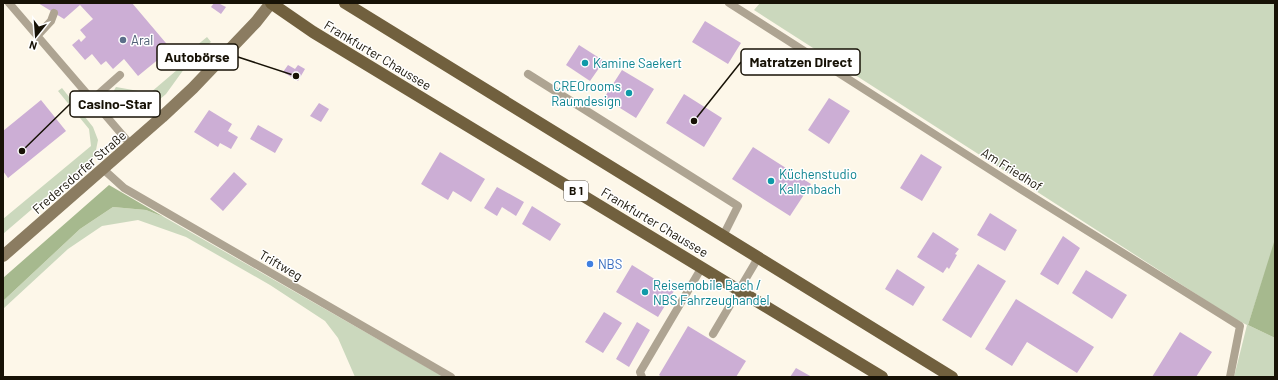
<svg xmlns="http://www.w3.org/2000/svg" width="1278" height="380" font-family="Barlow,sans-serif">
<style>
.green{fill:#cbd8bd}
.forest{fill:#a6b98e}
.building{fill:#ccaed5}
.lines{fill:none;stroke-linecap:round;stroke-linejoin:round}
.lane{stroke:#aea492;stroke-width:8}
.secondary{stroke:#8b7c61;stroke-width:12}
.primary{stroke:#71603e;stroke-width:12}
.service-dot{fill:#5c6f8a;stroke:#fff;stroke-width:1.5}
.culture-dot{fill:#0f9aa8;stroke:#fff;stroke-width:1.5}
.shop-dot{fill:#3f7fe0;stroke:#fff;stroke-width:1.5}
.labels{text-anchor:middle;stroke-width:3;stroke-linejoin:round;paint-order:stroke}
.shield{fill:#fff;stroke:#5d5951;stroke-width:1}
.shield-label{font-size:12px;font-weight:bold;fill:#171206}
.service-label{font-size:13px;fill:#4e5e75;stroke:#fff;text-anchor:start}
.street-label{font-size:13px;fill:#171206;stroke:#fff}
.culture-label{font-size:13px;fill:#0d838f;stroke:#fff;text-anchor:start}
.shop-label{font-size:13px;fill:#366cbe;stroke:#fff;text-anchor:start}
.leader{fill:none;stroke:#171206;stroke-width:1.5}
.callout-dot{fill:#171206;stroke:#fff;stroke-width:1.5}
.callout{fill:#fff;stroke:#171206;stroke-width:1.5}
.callout-label{font-size:14px;text-anchor:middle;font-weight:bold;fill:#171206}
</style>
<rect width="100%" height="100%" fill="#fdf7e9"/>
<path class="green" d="M760 3H1275V242L1248 325 1275 338V377H1234L1247 325 1235 319 754 10Z
M207 37 211 42 192 58 166 94 153 105 136 106 137 116 117 111 107 102 116 87 150 93 184 64 196 46Z
M62 88 93 127 98 140 95 155 3 234V219L91 146 89 129 58 91Z
M113 207 146 210 164 217 444 377H355L338 338 325 321 270 285 186 237 138 220 102 226 68 249 3 309V301L80 229Z"/>
<path class="forest" d="M109 185 164 217 146 210 113 207 80 229 3 301V278Z
M1275 239V338L1248 325Z"/>
<path class="building" d="M38 3H132L171 49 138 76 124 59 113 69 106 61 101 65 92 54 85 60 72 45 79 39 81 42 86 37 80 30 93 19 80 5 64 19Z
M214 3H218L226 7 221 14 211 7Z
M705 21 741 43 728 64 692 42Z
M579 45 604 61 590 81 566 65Z
M288 65 295 69 298 65 305 69 298 81 283 72Z
M622 70 654 89 636 118 604 98Z
M684 94 722 118 704 147 666 123Z
M829 98 850 111 829 144 808 130Z
M41 100 66 131 8 178 3 171V131Z
M319 103 329 109 321 122 310 116Z
M209 110 232 124 228 131 238 137 231 149 220 143 218 147 194 132Z
M258 125 283 139 275 153 250 139Z
M753 147 811 184 790 216 732 179Z
M440 152 485 179 471 202 453 191 448 200 421 184Z
M921 154 942 167 922 201 900 188Z
M234 172 247 184 223 211 210 199Z
M497 187 524 202 516 216 502 207 497 216 484 208Z
M532 206 561 224 550 241 522 224Z
M990 213 1017 230 1005 251 977 235Z
M933 232 959 249 955 254 957 255 949 269 947 267 943 273 917 257Z
M1063 236 1080 248 1058 285 1040 274Z
M978 264 1006 281 971 338 942 320Z
M632 265 674 291 658 317 616 292Z
M897 269 925 287 913 306 885 289Z
M1086 270 1127 295 1112 319 1072 293Z
M1016 299 1094 347 1077 373 1027 342 1012 366 985 349Z
M604 312 622 323 603 353 585 342Z
M637 322 650 330 629 367 616 359Z
M688 326 746 361 736 377H662L659 375Z
M1180 332 1212 352 1196 377H1152Z
M796 368 812 377H790Z"/>
<g class="lines">
<path class="lane" d="M9 3 131 145
M729 3 1014 185 1240 326 1230 377
M38 35 51 21 54 13
M528 74 738 206 723 236
M93 99 120 75
M103 169 124 188 451 377
M713 334 758 258
M642 377 640 372 702 267"/>
<path class="secondary" d="M3 256 162 117 193 88 256 22 271 3"/>
<path class="primary" d="M271 3 313 32 882 377
M345 3 952 377"/>
</g>
<circle class="service-dot" cx="123" cy="40" r="4"/>
<g class="culture-dot">
<circle cx="585" cy="63" r="4"/>
<circle cx="629" cy="93" r="4"/>
<circle cx="771" cy="181" r="4"/>
<circle cx="645" cy="292" r="4"/>
</g>
<circle class="shop-dot" cx="590" cy="264" r="4"/>
<g class="labels">
<rect class="shield" x="564" y="181" width="24" height="20" rx="3"/>
<g class="shield-label">
<text x="576" y="195">B 1</text>
</g>
<g class="service-label">
<text x="131" y="45">Aral</text>
</g>
<g class="street-label">
<text transform="translate(378 55) rotate(31)" y="5">Frankfurter Chaussee</text>
<text transform="translate(1012 169) rotate(32)" y="5">Am Friedhof</text>
<text transform="translate(79 172) rotate(-41)" y="5">Fredersdorfer Straße</text>
<text transform="translate(655 222) rotate(31)" y="5">Frankfurter Chaussee</text>
<text transform="translate(281 265) rotate(30)" y="5">Triftweg</text>
</g>
<g class="culture-label">
<text x="593" y="68">Kamine Saekert</text>
<text x="621" y="91" text-anchor="end">CREOrooms<tspan x="621" dy="15">Raumdesign</tspan></text>
<text x="779" y="179">Küchenstudio<tspan x="779" dy="15">Kallenbach</tspan></text>
<text x="653" y="290">Reisemobile Bach /<tspan x="653" dy="15">NBS Fahrzeughandel</tspan></text>
</g>
<g class="shop-label">
<text x="598" y="269">NBS</text>
</g>
</g>
<path class="leader" d="M296 76L238 57M694 121L741 62M22 151L70 104"/>
<g class="callout-dot">
<circle cx="296" cy="76" r="4"/>
<circle cx="694" cy="121" r="4"/>
<circle cx="22" cy="151" r="4"/>
</g>
<g class="callout">
<rect x="157" y="44" width="81" height="26" rx="4"/>
<rect x="741" y="49" width="119" height="26" rx="4"/>
<rect x="70" y="91" width="90" height="26" rx="4"/>
</g>
<g class="callout-label">
<text x="197" y="62">Autobörse</text>
<text x="801" y="67">Matratzen Direct</text>
<text x="115" y="109">Casino-Star</text>
</g>
<rect width="1278" height="380" fill="none" stroke="#171206" stroke-width="8"/>
<g transform="translate(36 36) rotate(197)" stroke="#ffffff" stroke-width="3" paint-order="stroke">
<path d="M0-3L7 15L0 10L-7 15Z" fill="#171206"/>
<text y="-6" font-size="11" font-weight="bold" text-anchor="middle" fill="#171206">N</text>
</g>
</svg>
